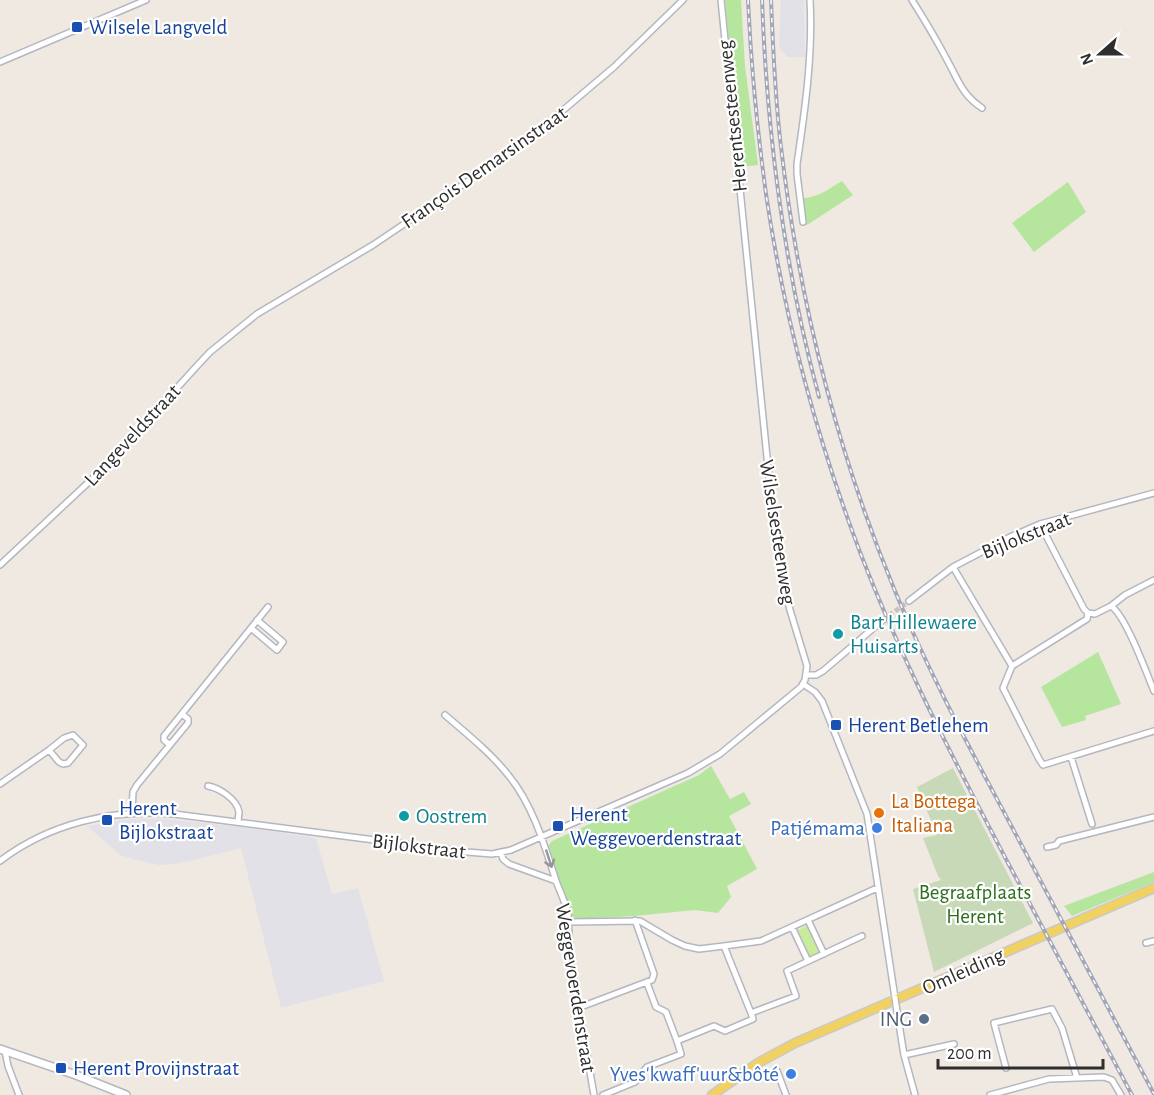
<svg xmlns="http://www.w3.org/2000/svg" width="1154" height="1095" font-family="'Alegreya Sans',sans-serif">
<style>
.industrial{fill:#e3e1e8}
.green{fill:#b6e59e}
.cemetery{fill:#c8d9b8}
.pitch{fill:#c9ec9a}
.lines{fill:none;stroke-linecap:round;stroke-linejoin:round}
.minor-tunnel{stroke:#c8c4bd;stroke-width:5;stroke-dasharray:5 2.5;stroke-linecap:butt}
.minor-casing{stroke:#b4b7c1;stroke-width:8}
.tertiary-casing{stroke:#b4b7c1;stroke-width:10}
.primary-casing{stroke:#c9c9c9;stroke-width:11}
.minor{stroke:#fff;stroke-width:5}
.tertiary{stroke:#fff;stroke-width:7}
.primary{stroke:#f2d163;stroke-width:8}
.rail-casing{stroke:#a3a6b8;stroke-width:4}
.rail{stroke:#fff;stroke-width:1.5;stroke-dasharray:4.5;stroke-linecap:butt}
.minor-bridge-casing{stroke:#b4b7c1;stroke-width:8;stroke-linecap:butt}
.minor-bridge{stroke:#fff;stroke-width:5}
.oneway{stroke:#969696}
.transit-dot{fill:#1a4fb4;stroke:#fff;stroke-width:2}
.culture-dot{fill:#0f9aa8;stroke:#fff;stroke-width:2}
.food-dot{fill:#e8710a;stroke:#fff;stroke-width:2}
.shop-dot{fill:#3f7fe0;stroke:#fff;stroke-width:2}
.service-dot{fill:#5c6f8a;stroke:#fff;stroke-width:2}
.labels{text-anchor:middle;stroke-width:4.5;stroke-linejoin:round;paint-order:stroke}
.transit-label{font-size:21px;fill:#164399;stroke:#fff;text-anchor:start}
.street-label{font-size:21px;fill:#2e2e2e;stroke:#fff}
.culture-label{font-size:21px;fill:#0d838f;stroke:#fff;text-anchor:start}
.food-label{font-size:21px;fill:#c56008;stroke:#fff;text-anchor:start}
.shop-label{font-size:21px;fill:#366cbe;stroke:#fff;text-anchor:end}
.park-label{font-size:21px;fill:#2c6e1b;stroke:#fff}
.service-label{font-size:21px;fill:#4e5e75;stroke:#fff;text-anchor:end}
</style>
<rect width="100%" height="100%" fill="#efe9e1"/>
<path class="industrial" d="M781 0H804L805 57H787L779 47Z
M130 819H165L242 827 316 838 332 894 358 888 384 981 281 1008 241 848 190 861 172 864 159 865 136 860 120 855 87 826Z"/>
<path class="green" d="M725 0H741L745 66 758 165 741 167 740 155 744 154 742 136 738 135Z
M842 181 853 195 807 225 803 198C818 198 830 188 842 181Z
M1068 182 1086 212 1034 252 1012 223Z
M1098 652 1121 704 1085 716 1086 720 1062 727 1041 687Z
M711 766 730 799 744 792 751 804 729 816 757 869 727 886 731 897 718 913 695 910 634 916 576 919 572 916 547 847 552 841 699 775Z
M1154 872V882L1072 916 1064 906Z"/>
<path class="cemetery" d="M953 768 1033 923 934 972 913 889 941 880 938 876 923 838 937 835 917 787Z"/>
<path class="pitch" d="M808 925 821 954 809 959 796 931Z"/>
<g class="lines">
<path class="minor-tunnel" d="M883 620 909 601"/>
<g class="minor-casing">
<path id="minor" d="M912 0C924 19 936 39 946 58 958 79 961 94 982 108
M0 62 146 0
M803 222 797 174V164C805 110 813 55 810 0
M1040 524 1084 609 1088 613 1095 614 1111 606C1126 616 1146 672 1154 691
M0 565 107 465 196 367 210 352 257 314 373 245 480 173 548 123 614 67 683 0
M953 567 1012 666 1003 688 1039 759 1043 765 1154 731
M909 601 953 567 1010 537 1040 524 1154 493
M1111 606 1125 595 1154 580
M251 628 277 650 283 642 257 620
M1012 666 1087 619 1088 613
M806 675H816L823 671 883 620
M803 684 815 692 822 701 867 814 895 998
M445 715C467 734 491 753 509 776 533 805 545 847 556 881
M170 745 164 740V736L268 607
M1071 757 1092 824
M0 784 49 750 64 738 73 735 83 745 68 763 63 764 59 762 49 750
M208 786C219 788 237 799 239 812 239 813 238 821 238 822
M132 813 133 792 137 785 188 723V719L182 714
M1047 847 1056 845 1059 841 1154 817
M501 853 503 859 509 864 556 881 568 911 570 958 594 1095
M0 861C50 823 112 809 174 814L467 852 492 854 511 850 688 773 720 754 801 687 805 680 807 666 790 610 779 566 770 487 721 0
M808 920 824 954
M569 922 640 921 672 940 685 946 699 949 724 946 761 941 877 888
M792 927 808 961
M1146 943 1154 941
M724 946 751 1013
M647 983 656 1007 666 1012 677 1041
M896 1005 904 1055 915 1095
M578 1008 652 980 654 974 635 920
M5 1051 8 1066 19 1095
M904 1055 954 1044
M1006 1068 994 1023 1052 1009 1062 1028 1077 1078
M777 1071 786 1095
M603 1095 635 1082 647 1067 681 1054 677 1041 714 1026 725 1031 753 1019 751 1013 796 996 787 971 862 936
M990 1095 1049 1079 1104 1077 1112 1080 1121 1095"/>
</g>
<g class="tertiary-casing">
<path id="tertiary" d="M0 1049 76 1075 126 1095"/>
</g>
<g class="primary-casing">
<path id="primary" d="M712 1095 758 1063 795 1043 1154 888"/>
</g>
<use href="#minor" class="minor"/>
<use href="#tertiary" class="tertiary"/>
<use href="#primary" class="primary"/>
<g class="rail-casing">
<path id="rail" d="M748 0C751 65 757 129 766 194 784 316 816 436 860 552 901 659 954 760 1007 861 1049 939 1090 1017 1132 1095
M762 0C767 134 784 267 819 397
M771 0C773 49 775 98 781 147 799 299 836 449 895 591 929 673 971 751 1013 829 1060 917 1107 1006 1154 1094"/>
</g>
<use href="#rail" class="rail"/>
<g class="minor-bridge-casing">
<path id="minor-bridge" d="M895 998 896 1005"/>
</g>
<use href="#minor-bridge" class="minor-bridge"/>
</g>
<defs><path id="oneway-shaft" d="M-6 0H5M1.5-3L5.5 0L1.5 3" fill="none" stroke-width="1.6" stroke-linecap="round" stroke-linejoin="round" transform="scale(1.5)"/></defs>
<use class="oneway" href="#oneway-shaft" transform="translate(549 859) rotate(72)"/>
<g class="transit-dot">
<rect x="71" y="21" width="12" height="12" rx="3"/>
<rect x="830" y="719" width="12" height="12" rx="3"/>
<rect x="101" y="814" width="12" height="12" rx="3"/>
<rect x="552" y="820" width="12" height="12" rx="3"/>
<rect x="55" y="1062" width="12" height="12" rx="3"/>
</g>
<g class="culture-dot">
<circle cx="838" cy="634" r="6"/>
<circle cx="404" cy="816" r="6"/>
</g>
<circle class="food-dot" cx="879" cy="813" r="6"/>
<g class="shop-dot">
<circle cx="877" cy="828" r="6"/>
<circle cx="791" cy="1074" r="6"/>
</g>
<circle class="service-dot" cx="924" cy="1019" r="6"/>
<g class="labels">
<g class="transit-label">
<text x="89" y="34">Wilsele Langveld</text>
<text x="848" y="732">Herent Betlehem</text>
<text x="119" y="815">Herent<tspan x="119" dy="24">Bijlokstraat</tspan></text>
<text x="570" y="821">Herent<tspan x="570" dy="24">Weggevoerdenstraat</tspan></text>
<text x="73" y="1075">Herent Provijnstraat</text>
</g>
<g class="street-label">
<text transform="translate(732 116) rotate(-96)" y="7">Herentsesteenweg</text>
<text transform="translate(484 167) rotate(-35)" y="7">François Demarsinstraat</text>
<text transform="translate(132 435) rotate(-47)" y="7">Langeveldstraat</text>
<text transform="translate(778 532) rotate(81)" y="7">Wilselsesteenweg</text>
<text transform="translate(1026 535) rotate(-22)" y="7">Bijlokstraat</text>
<text transform="translate(419 846) rotate(7)" y="7">Bijlokstraat</text>
<text transform="translate(963 971) rotate(-24)" y="7">Omleiding</text>
<text transform="translate(576 988) rotate(81)" y="7">Weggevoerdenstraat</text>
</g>
<g class="culture-label">
<text x="850" y="629">Bart Hillewaere<tspan x="850" dy="24">Huisarts</tspan></text>
<text x="416" y="823">Oostrem</text>
</g>
<g class="food-label">
<text x="891" y="808">La Bottega<tspan x="891" dy="24">Italiana</tspan></text>
</g>
<g class="shop-label">
<text x="865" y="835">Patjémama</text>
<text x="779" y="1081">Yves'kwaff'uur&amp;bôté</text>
</g>
<g class="park-label">
<text x="975" y="899">Begraafplaats<tspan x="975" dy="24">Herent</tspan></text>
</g>
<g class="service-label">
<text x="912" y="1026">ING</text>
</g>
</g>
<g transform="translate(1100 54) rotate(249)" stroke="#ffffff" stroke-width="4.5" paint-order="stroke">
<path d="M0-4.5L10 22L0 15L-10 22Z" fill="#2e2e2e"/>
<text y="-9" font-size="16" font-weight="bold" text-anchor="middle" fill="#2e2e2e">N</text>
</g>
<path d="M938 1059v9h165v-9" fill="none" stroke="#2e2e2e" stroke-width="3"/>
<text x="947" y="1059" font-size="18" fill="#2e2e2e" stroke="#ffffff" stroke-width="4.5" paint-order="stroke">200 m</text>
</svg>
